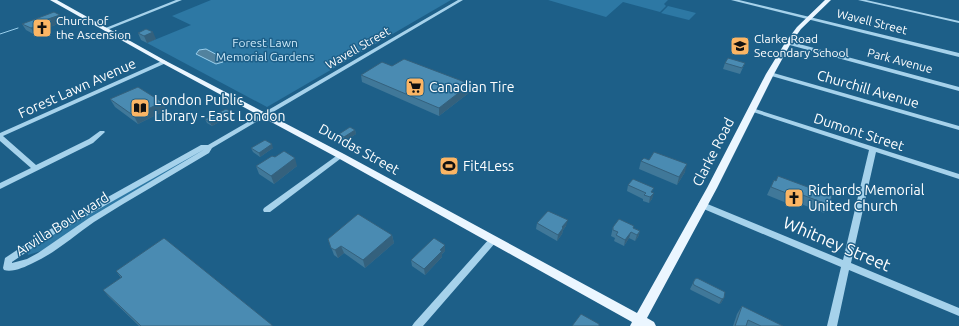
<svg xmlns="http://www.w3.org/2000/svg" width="959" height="326" font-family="Ubuntu,sans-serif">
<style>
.green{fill:#2d78a4}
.water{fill:#52829e;stroke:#99cfed}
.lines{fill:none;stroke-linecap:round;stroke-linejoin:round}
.stream{stroke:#99cfed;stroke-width:1}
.minor{fill:#a6d2eb;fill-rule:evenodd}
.major{fill:#ebf6ff;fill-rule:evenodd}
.wall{fill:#407899}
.shaded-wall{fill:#34617d}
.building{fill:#4a8bb2;stroke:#34617d}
.labels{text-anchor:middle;stroke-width:3;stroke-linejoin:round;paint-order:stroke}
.far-poi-label{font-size:12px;fill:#fff;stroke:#1d5f88;text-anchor:start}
.far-street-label{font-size:12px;fill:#fff;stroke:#1d5f88}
.far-park-label{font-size:12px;fill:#cbe8f8;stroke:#1d5f88}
.poi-label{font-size:14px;fill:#fff;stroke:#1d5f88;text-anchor:start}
.street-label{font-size:14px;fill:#fff;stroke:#1d5f88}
.near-street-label{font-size:17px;fill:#fff;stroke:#1d5f88}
</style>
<rect width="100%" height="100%" fill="#1d5f88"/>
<path class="green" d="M211 0H451L267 107 147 43 191 25 172 16Z
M548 0H668L664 4 666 6 660 12 623 2 606 17Z
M668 6 696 13 689 20 661 13Z
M203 149 205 150 100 213 41 251 28 255 27 249Z"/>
<path class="water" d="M206 49 225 59 223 62 216 64 196 54 199 50Z"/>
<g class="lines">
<path class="stream" d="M0 34 18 28"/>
<path class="minor" d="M176 0H182L107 30 103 29Z
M458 0H463L212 148 209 153C171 176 132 198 94 222 74 236 55 253 33 263 25 267 12 273 4 270L3 268 5 258 38 236 201 145H208ZM205 149 89 218 38 253 27 259 12 263V262L44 240Z
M731 0H739L959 53V57Z
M858 0H866L959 21V23Z
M788 41 959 87V91L786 44V42Z
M164 60 167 62 166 63 3 136 36 165 89 139 100 131H104L105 132 93 143 0 189V183L31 168 0 141V133Z
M770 72 959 126V130L768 75 767 74Z
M752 108 959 174V179L876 152 851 263 959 308V316L849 270 837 326H827L841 267 699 207 698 205 699 203H705L843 260 869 150 750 111 749 110 750 109Z
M339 154H341L344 156 270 212H264L263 210 264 208Z
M493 237 496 238 497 240 496 242 423 326H412L414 323 490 238Z"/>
<path class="major" d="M50 0H57L166 61 344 154 637 313 707 188 766 74 785 43 797 27 825 0H831L801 29 791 43 774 74 717 188 647 318 654 322 656 326H630L632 322 338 158 162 63Z"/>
</g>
<path class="wall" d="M63 22 50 27 51 29 35 35 26 30 22 24Z
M138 33 156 39 147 43 141 40Z
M725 63H745L740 74 723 69Z
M392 66 470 92 439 116 362 82 361 75Z
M110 99 162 102 166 110 138 124 115 107Z
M232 115 212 126 207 123 205 119Z
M355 130 356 134 345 141 340 138 339 134Z
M251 148H273L260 157 253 152Z
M275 157 297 166 274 184 259 174 256 166Z
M641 161 685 172 677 185 639 169Z
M774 180 829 205 824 213 796 202 794 206 767 195Z
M628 185 653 193 652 199 649 203 643 201V199L627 191Z
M537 223 566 226 563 230 562 234 557 241 536 229Z
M613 227 634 228 640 231 638 237 635 241 629 238 624 246 614 241 615 238 611 236Z
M392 235 394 243 365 268 344 253 338 258 334 255 328 239Z
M445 251 442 254V257L425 275 412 266 411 260Z
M116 271 273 326H139L108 296 103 290 121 278Z
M695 279 724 298 721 303 719 304 691 290 690 289Z
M742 306 783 326H733L737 314Z"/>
<path class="shaded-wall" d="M60 15 63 22 50 27 51 29 35 35 31 28 45 20Z
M153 32 156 39 147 43 144 36Z
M470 84V92L439 116V108Z
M162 102 166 110 138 124 134 116Z
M230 111 232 115 212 126 210 123Z
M355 130 356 134 345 141 344 137Z
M272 144 273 148 260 157 259 153Z
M295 158 297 166 274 184 271 176Z
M687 164 685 172 677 185 679 177Z
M654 193 652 199 649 203 650 197Z
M568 220 566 226 563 230 562 234 557 241 558 235 562 227Z
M640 231 638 237 635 241 637 235Z
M631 232 629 238 624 246 625 240Z
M392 235 394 243 365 268 363 260Z
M445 245V251L442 254V257L425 275 424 269Z
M341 246 344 253 338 258 335 250Z
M724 298 721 303 719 304 722 299Z"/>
<path class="building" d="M54 12 60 15 45 20 47 22 31 28 22 24Z
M146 29 153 32 144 36 138 33Z
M728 58 745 63 742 68 725 63Z
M404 59 470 84 439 108 361 75 382 62 392 66Z
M138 87 162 102 134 116 110 99Z
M226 109 230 111 210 123 205 119Z
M350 127 355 130 344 137 339 134Z
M265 140 272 144 259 153 251 148Z
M284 151 295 158 271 176 256 166 272 156 275 157Z
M654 152 687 164 679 177 641 161 644 158 649 160Z
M778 176 832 196 829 205 800 194 799 198 771 187 774 180 776 181Z
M633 179 654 188 651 192 654 193 650 197 644 195 646 193 628 185Z
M548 211 568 220 562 227 563 228 558 235 537 223Z
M358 214 392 235 363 260 341 246 335 250 331 248 328 239Z
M619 219 634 226 633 228 640 231 637 235 631 232 625 240 616 235 618 232 613 230V227Z
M164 238 272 325V326H141L103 290 122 277 116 271Z
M434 238 445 245 440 250 442 251 424 269 411 260Z
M697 278 725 292 724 298 722 299 694 285 693 283 695 279Z
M742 306 783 326H761L748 320 746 326H735Z
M581 314 599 324V326H572Z"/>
<defs>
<g id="church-square" transform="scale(1)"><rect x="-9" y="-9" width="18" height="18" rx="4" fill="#fbb564" stroke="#1d5f88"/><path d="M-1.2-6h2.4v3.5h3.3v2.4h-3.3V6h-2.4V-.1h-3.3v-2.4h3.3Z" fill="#111"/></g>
<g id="school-square" transform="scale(1)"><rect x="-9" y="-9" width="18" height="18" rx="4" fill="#fbb564" stroke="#1d5f88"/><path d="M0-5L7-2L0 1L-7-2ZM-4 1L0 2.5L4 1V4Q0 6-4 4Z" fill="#111"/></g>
<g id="supermarket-square" transform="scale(1)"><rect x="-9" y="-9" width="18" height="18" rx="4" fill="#fbb564" stroke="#1d5f88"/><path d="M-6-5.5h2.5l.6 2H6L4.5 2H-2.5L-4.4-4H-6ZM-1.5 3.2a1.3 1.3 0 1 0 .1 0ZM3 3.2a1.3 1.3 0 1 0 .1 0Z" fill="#111"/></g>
<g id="library-square" transform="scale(1)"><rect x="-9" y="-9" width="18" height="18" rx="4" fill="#fbb564" stroke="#1d5f88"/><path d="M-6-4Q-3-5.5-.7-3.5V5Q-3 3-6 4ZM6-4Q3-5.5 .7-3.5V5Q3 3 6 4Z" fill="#111"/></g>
<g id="stadium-square" transform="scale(1)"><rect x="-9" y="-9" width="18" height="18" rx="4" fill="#fbb564" stroke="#1d5f88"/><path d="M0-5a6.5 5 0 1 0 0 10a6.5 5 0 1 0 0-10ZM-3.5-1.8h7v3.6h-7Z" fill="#111"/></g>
</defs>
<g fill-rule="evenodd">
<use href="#church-square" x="42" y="28"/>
<use href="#school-square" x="740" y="46"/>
<use href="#supermarket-square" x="415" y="87"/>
<use href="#library-square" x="140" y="108"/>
<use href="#stadium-square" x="449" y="166"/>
<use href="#church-square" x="794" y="198"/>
</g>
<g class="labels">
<g class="far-poi-label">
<text x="56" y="25">Church of<tspan x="56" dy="14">the Ascension</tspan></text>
<text x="754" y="43">Clarke Road<tspan x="754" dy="14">Secondary School</tspan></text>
</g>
<g class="far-street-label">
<text transform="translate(872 22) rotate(14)" y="4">Wavell Street</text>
<text transform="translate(358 48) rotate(-30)" y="4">Wavell Street</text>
<text transform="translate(900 61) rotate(15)" y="4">Park Avenue</text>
</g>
<g class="far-park-label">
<text x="265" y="47">Forest Lawn<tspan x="265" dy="14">Memorial Gardens</tspan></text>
</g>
<g class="poi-label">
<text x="429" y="92">Canadian Tire</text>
<text x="154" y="105">London Public<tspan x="154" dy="16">Library - East London</tspan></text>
<text x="463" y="171">Fit4Less</text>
<text x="808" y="195">Richards Memorial<tspan x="808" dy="16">United Church</tspan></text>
</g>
<g class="street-label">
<text transform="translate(77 88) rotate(-24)" y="5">Forest Lawn Avenue</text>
<text transform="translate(868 89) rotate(16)" y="5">Churchill Avenue</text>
<text transform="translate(859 132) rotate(18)" y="5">Dumont Street</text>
<text transform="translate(359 149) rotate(29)" y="5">Dundas Street</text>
<text transform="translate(713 152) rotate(-63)" y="5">Clarke Road</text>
<text transform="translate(62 224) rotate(-32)" y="5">Arvilla Boulevard</text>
</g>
<g class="near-street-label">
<text transform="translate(837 244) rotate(23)" y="6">Whitney Street</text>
</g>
</g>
</svg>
